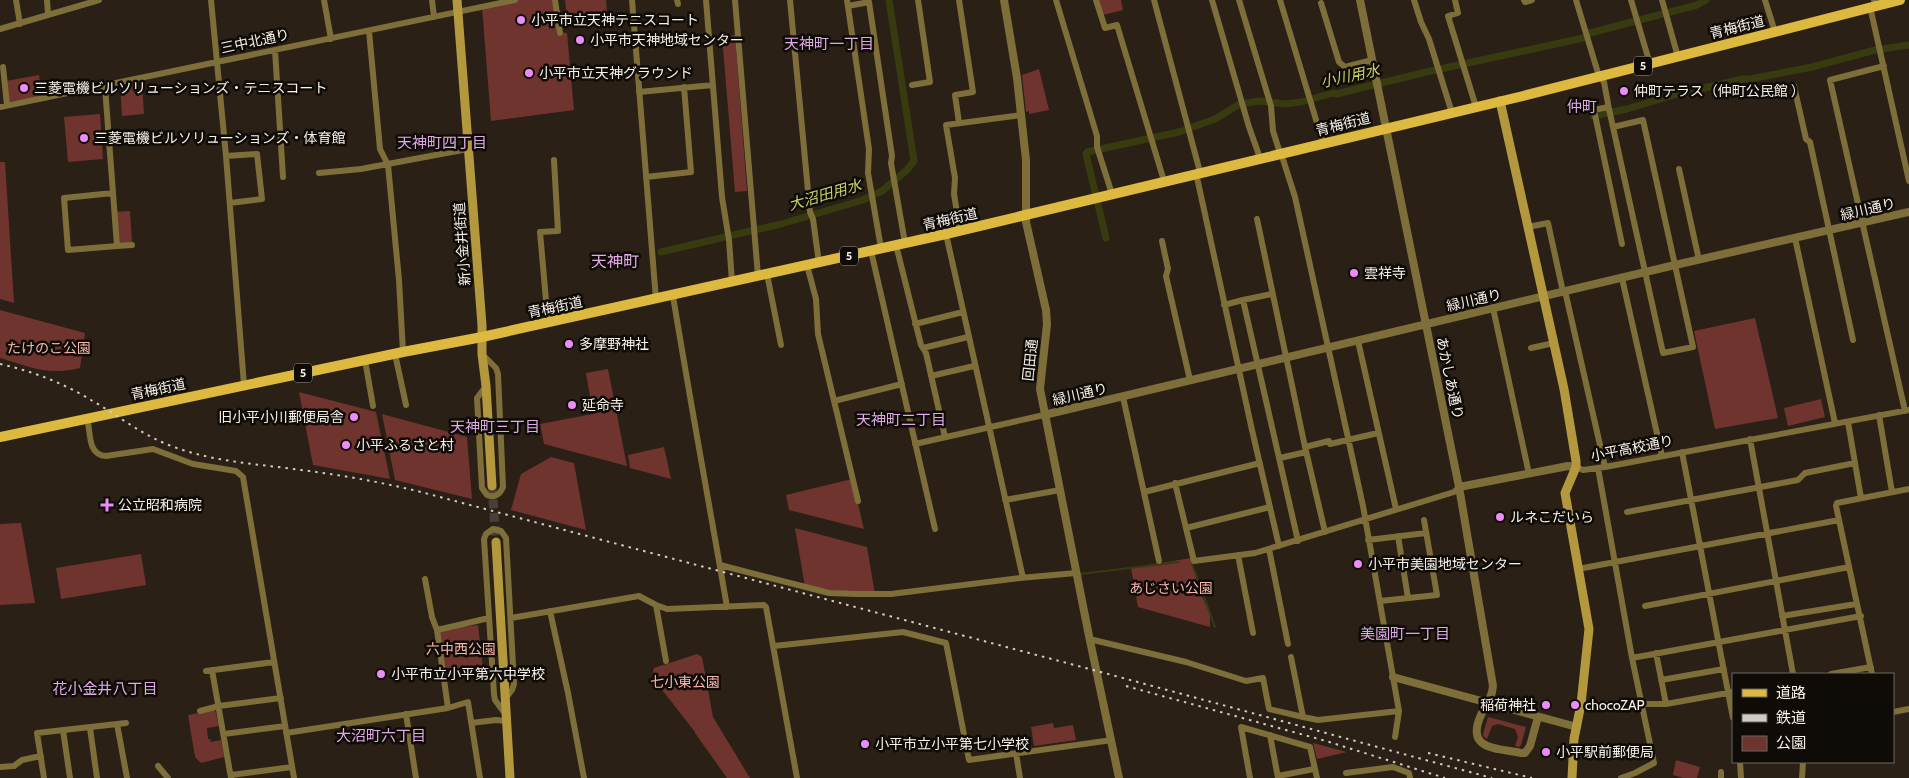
<svg xmlns="http://www.w3.org/2000/svg" width="1909" height="778" font-family="Cabin,'Noto Sans JP',sans-serif">
<style>
.green{fill:#6f342e}
.lines{fill:none;stroke-linecap:round;stroke-linejoin:round}
.stream{stroke:#383b0f;stroke-width:2}
.canal{stroke:#383b0f;stroke-width:7}
.secondary-tunnel{stroke:#493f36;stroke-width:9;stroke-dasharray:9 4.5;stroke-linecap:butt}
.minor{stroke:#7e6e39;stroke-width:6}
.tertiary{stroke:#7e6e39;stroke-width:8}
.secondary{stroke:#b4983e;stroke-width:9}
.primary{stroke:#ddb93f;stroke-width:10}
.rail{stroke:#d3ccc4;stroke-width:2;stroke-dasharray:2.5 5;stroke-linecap:butt}
.poi-dot{fill:#ec8cfb;stroke:#0f0b07;stroke-width:2}
.labels{text-anchor:middle;stroke-width:5;stroke-linejoin:round;paint-order:stroke}
.shield{fill:#0f0b07;stroke:#b2aca6;stroke-width:1}
.shield-label{font-size:12px;font-weight:bold;fill:#f8f1ea}
.poi-label{font-size:14px;fill:#f8f1ea;stroke:#0f0b07;text-anchor:start}
.street-label{font-size:14px;fill:#f8f1ea;stroke:#0f0b07}
.park-label{font-size:14px;fill:#fab5ac;stroke:#0f0b07}
.neighbourhood-label{font-size:15px;fill:#dfabe7;stroke:#0f0b07}
.water-label{font-size:15px;font-style:italic;fill:#c9d364;stroke:#0f0b07}
.quarter-label{font-size:16px;fill:#dfabe7;stroke:#0f0b07}
</style>
<rect width="100%" height="100%" fill="#2a2016"/>
<path class="green" d="M515 0H555L560 32 567 33 574 110 491 121 482 7Z
M565 0H606L607 14 567 19Z
M1099 0H1121L1123 10 1103 15Z
M735 35 747 191 735 192 722 36Z
M1039 69 1049 110 1029 114V111L1026 112 1022 75Z
M39 75 42 96 8 102 6 81Z
M142 81 144 114 122 116 120 86Z
M100 114 103 159 68 162 64 117Z
M0 162H5L14 303 0 299Z
M130 211 132 243 115 244 113 212Z
M0 310 85 333 80 368C47 376 31 367 0 358Z
M1755 318 1778 418 1715 429 1694 331Z
M608 369 627 466 544 444 540 424 593 414 586 373Z
M299 392 376 412 390 479 313 465Z
M1821 399 1825 417 1788 426 1784 408Z
M382 414 467 437 472 499 395 480Z
M664 447 671 479 630 468 628 455Z
M551 457 574 463 586 530 511 510 521 474Z
M852 479 864 529 789 510 786 495Z
M21 523 35 603 0 605V524Z
M795 528 867 547 875 594H857L805 587Z
M141 554 146 585 61 599 56 568Z
M1191 558 1200 592 1210 614V627L1138 607 1131 568Z
M478 625 483 668 445 674 439 630Z
M697 654 702 657 713 717 750 778H727L695 733V732L663 691V687L652 675 654 668Z
M215 710 219 726 207 728 208 739H210L211 742 221 740 224 757 201 763 195 757 188 715Z
M1488 717 1526 727 1521 745 1519 747 1515 746 1518 737 1515 729 1498 724 1492 726 1487 739 1484 737 1483 734Z
M1053 723 1054 728 1073 725 1076 740 1034 746 1031 727Z
M1313 743 1347 752 1317 759Z
M1676 760 1700 767 1697 778H1683L1673 775Z"/>
<g class="lines">
<path class="stream" d="M1192 564 1215 627
M1080 574 1179 562"/>
<path class="canal" d="M1593 116 1627 109 1674 95 1743 79H1750L1812 67 1875 50 1909 45
M1106 238 1086 154 1087 152 1179 132 1215 119 1238 105 1247 103 1259 101 1285 104 1301 102 1333 93 1337 94 1356 89 1431 71 1583 38 1590 33 1697 5 1706 0
M661 252 781 224 863 200 882 191 907 170 914 161 889 0"/>
<path class="secondary-tunnel" d="M492 486 496 542"/>
<path class="minor" d="M16 0 20 24
M47 0 48 14
M211 0 226 156 244 385
M324 0 331 39
M432 0 434 17
M555 0 560 33
M632 0 656 300
M677 0 678 4
M706 0 722 197 729 240 732 282
M735 0 758 276
M790 0 810 212 813 219 819 263
M847 0 869 149 868 173 881 248
M1056 0 1097 136V147L1112 194
M1096 0 1105 28 1117 25 1164 181
M1154 0 1200 172
M1212 0 1249 127 1260 158
M1239 0 1271 106 1273 131 1280 153
M1280 0 1323 143
M1414 0 1421 22 1429 39 1452 113
M1455 0 1458 13 1448 16 1476 107
M1524 0 1525 2 1532 0
M1576 0 1598 73 1604 82 1609 109 1663 353 1693 347 1643 120 1613 127
M1631 0 1650 64
M1662 0 1678 57
M1765 0 1775 32
M1874 0 1875 3 1871 11 1909 181
M1321 3 1339 62 1345 67 1372 60
M848 6 869 2 892 156 891 163 905 243
M0 29 99 0
M369 31 380 149 388 165 399 280 403 352
M674 36H680
M635 39 653 36
M275 50 283 177
M1884 66 1830 80 1905 411
M3 67 7 105
M912 85 930 82 918 0
M1794 86 1806 139 1810 142 1853 340
M105 87 117 246 68 250 64 198 113 193
M639 92 713 85
M0 107 515 0
M1608 107 1594 110 1622 244
M959 123 955 95 973 92 959 0
M1281 153 1295 197 1363 506 1399 711 1395 737
M226 156 257 154 262 199 230 203
M1679 169 1699 260
M319 173 361 169 468 149
M1196 173 1252 430 1279 546
M646 177 691 172 684 87
M1257 219 1305 447 1325 532
M1528 227 1548 223 1563 292
M960 231 954 194 955 178 946 125 1022 115
M946 234 1023 578
M1795 238 1835 423
M1162 241 1168 269 1166 276 1190 380
M896 245 921 345 926 353 945 437
M117 246 132 245
M871 251 935 529
M807 265 816 299 818 334 858 501
M767 274 781 345
M1622 278 1662 456
M1565 291 1605 467
M1272 294 1243 300 1298 541
M673 296C690 400 709 503 727 607
M1224 305 1243 300
M1493 308 1529 474
M548 323 540 232 558 231 554 160
M915 324 963 312
M1358 341 1396 509
M923 348 968 337
M1531 348 1554 343
M395 354 406 405
M482 354 496 368 498 374 503 487C500 495 494 498 487 495L482 488 477 398 486 386
M365 360 373 406
M931 376 974 366
M1123 397 1159 561
M834 401 902 384
M1879 415 1892 492
M87 418C91 432 87 455 106 456L153 449 193 464 236 471 243 477 294 778
M1848 422 1861 498
M1750 439 1793 674
M915 444 1044 415
M1305 447 1329 441 1330 444 1378 433
M1682 452 1733 718
M1280 458 1306 452
M1576 467 1583 470 1605 467 1909 410
M1598 468 1632 658 1654 763 1635 773 1621 778
M1175 483 1194 561 1255 553 1454 492 1459 487
M1144 492 1260 463
M1005 500 1060 490
M1627 512 1798 480 1805 473 1855 463
M1186 528 1270 507
M1398 536 1408 598
M1368 540 1426 533
M1269 549 1288 644
M1238 555 1253 633
M720 565 829 593 857 594H891L1020 578 1076 573
M1578 569 1839 520
M425 579 432 617 437 630 448 708
M1380 601 1437 595 1424 520
M656 605 667 609 764 605 766 607 797 778
M1645 606 1849 567
M550 611 568 693 584 778
M1782 616 1856 604
M511 618 639 596 656 605 666 661
M437 630 489 618
M1089 639 1186 662 1246 681 1263 678 1269 709 1303 717
M774 646 903 632 946 643 969 760 1112 740
M1656 653 1666 704
M1291 657 1303 717 1318 720 1399 711
M1632 658 1861 616
M212 670 231 778
M206 671 274 662
M1831 674 1871 667
M1872 674 1836 506 1837 503 1909 489
M1661 680 1724 669
M505 699 512 690 514 684 506 538 501 531 493 529 486 534 484 539 494 694 495 700 506 715
M1581 704H1666L1733 692
M200 711 219 706 281 698
M1893 712 1909 709
M406 714 416 778
M471 723 496 720 506 721
M117 724 127 778
M90 728 97 778
M63 730 70 778
M286 733 448 708 468 702 480 778
M224 734 285 726
M1270 735 1278 778
M1016 753 1020 778
M1740 762 1741 778
M158 766 168 778
M0 767 14 766 22 760 41 756
M1721 772V778
M1346 773 1393 767 1409 773 1410 778
M231 775 292 767
M1278 776 1314 769
M44 778 37 733 126 723
M1250 778 1241 727 1310 747 1317 778
M1802 778 1803 762"/>
<path class="tertiary" d="M1004 0 1017 78 1026 160V222L1046 310 1047 324 1040 389 1089 636 1119 778
M1360 0 1459 487 1493 686C1492 699 1486 704 1481 715 1465 750 1496 748 1521 753H1525L1530 746 1538 717
M1044 415 1675 265 1909 212
M1459 487 1568 466 1576 467
M1393 677 1577 727"/>
<path class="secondary" d="M457 0 482 325V354L486 386 492 486
M1500 101 1564 389 1576 461V467L1565 493 1589 629 1581 704 1574 739 1572 778
M496 542 510 778"/>
<path class="primary" d="M0 437 403 352 482 337 946 234 1523 96 1900 0"/>
<path class="rail" d="M0 364C32 371 63 383 91 400 119 416 143 436 174 447 215 462 258 464 301 470 341 475 381 482 421 492L1097 671 1492 778
M1126 686 1326 741 1445 778
M1428 753 1532 778"/>
</g>
<g class="poi-dot">
<circle cx="521" cy="20" r="5"/>
<circle cx="580" cy="40" r="5"/>
<circle cx="529" cy="73" r="5"/>
<circle cx="24" cy="88" r="5"/>
<circle cx="1624" cy="91" r="5"/>
<circle cx="84" cy="138" r="5"/>
<circle cx="1354" cy="273" r="5"/>
<circle cx="569" cy="344" r="5"/>
<circle cx="572" cy="405" r="5"/>
<circle cx="354" cy="417" r="5"/>
<circle cx="346" cy="445" r="5"/>
<path d="M104.5 497.5h5v5h5v5h-5v5h-5v-5h-5v-5h5z"/>
<circle cx="1500" cy="517" r="5"/>
<circle cx="1358" cy="564" r="5"/>
<circle cx="381" cy="674" r="5"/>
<circle cx="1546" cy="705" r="5"/>
<circle cx="1575" cy="705" r="5"/>
<circle cx="865" cy="744" r="5"/>
<circle cx="1546" cy="752" r="5"/>
</g>
<g class="labels">
<g class="shield">
<rect x="1634" y="56.5" width="18" height="19" rx="4"/>
<rect x="840" y="246.5" width="18" height="19" rx="4"/>
<rect x="294" y="363.5" width="18" height="19" rx="4"/>
</g>
<g class="shield-label">
<text x="1643" y="70">5</text>
<text x="849" y="260">5</text>
<text x="303" y="377">5</text>
</g>
<g class="poi-label">
<text x="531" y="25">小平市立天神テニスコート</text>
<text x="590" y="45">小平市天神地域センター</text>
<text x="539" y="78">小平市立天神グラウンド</text>
<text x="34" y="93">三菱電機ビルソリューションズ・テニスコート</text>
<text x="1634" y="96">仲町テラス（仲町公民館 ）</text>
<text x="94" y="143">三菱電機ビルソリューションズ・体育館</text>
<text x="1364" y="278">雲祥寺</text>
<text x="579" y="349">多摩野神社</text>
<text x="582" y="410">延命寺</text>
<text x="344" y="422" text-anchor="end">旧小平小川郵便局舎</text>
<text x="356" y="450">小平ふるさと村</text>
<text x="118" y="510">公立昭和病院</text>
<text x="1510" y="522">ルネこだいら</text>
<text x="1368" y="569">小平市美園地域センター</text>
<text x="391" y="679">小平市立小平第六中学校</text>
<text x="1536" y="710" text-anchor="end">稲荷神社</text>
<text x="1585" y="710">chocoZAP</text>
<text x="875" y="749">小平市立小平第七小学校</text>
<text x="1556" y="757">小平駅前郵便局</text>
</g>
<g class="street-label">
<text transform="translate(1737 27) rotate(-14)" y="5">青梅街道</text>
<text transform="translate(255 41) rotate(-12)" y="5">三中北通り</text>
<text transform="translate(1343 124) rotate(-14)" y="5">青梅街道</text>
<text transform="translate(1868 209) rotate(-13)" y="5">緑川通り</text>
<text transform="translate(950 219) rotate(-13)" y="5">青梅街道</text>
<text transform="translate(462 244) rotate(-94)" y="5">新小金井街道</text>
<text transform="translate(1474 300) rotate(-13)" y="5">緑川通り</text>
<text transform="translate(555 307) rotate(-12)" y="5">青梅街道</text>
<text transform="translate(1030 360) rotate(-84)" y="5">回田通</text>
<text transform="translate(1450 378) rotate(78)" y="5">あかしあ通り</text>
<text transform="translate(158 389) rotate(-12)" y="5">青梅街道</text>
<text transform="translate(1080 394) rotate(-13)" y="5">緑川通り</text>
<text transform="translate(1632 448) rotate(-11)" y="5">小平高校通り</text>
</g>
<g class="park-label">
<text x="49" y="353">たけのこ公園</text>
<text x="1171" y="593">あじさい公園</text>
<text x="461" y="654">六中西公園</text>
<text x="685" y="687">七小東公園</text>
</g>
<g class="neighbourhood-label">
<text x="829" y="49">天神町一丁目</text>
<text x="1582" y="112">仲町</text>
<text x="442" y="148">天神町四丁目</text>
<text x="901" y="425">天神町二丁目</text>
<text x="495" y="432">天神町三丁目</text>
<text x="1405" y="639">美園町一丁目</text>
<text x="105" y="694">花小金井八丁目</text>
<text x="381" y="741">大沼町六丁目</text>
</g>
<g class="water-label">
<text transform="translate(1350 76) rotate(-12)" y="5">小川用水</text>
<text transform="translate(825 195) rotate(-16)" y="5">大沼田用水</text>
</g>
<g class="quarter-label">
<text x="615" y="267">天神町</text>
</g>
</g>
<rect x="1732" y="673" width="162" height="90" fill="#0f0b07" stroke="#6c6762"/>
<rect x="1742" y="689" width="25" height="8" fill="#ddb93f" stroke="#6c6762"/>
<text x="1776" y="698" font-size="15" fill="#f8f1ea">道路</text>
<rect x="1742" y="714" width="25" height="8" fill="#d3ccc4" stroke="#6c6762"/>
<text x="1776" y="723" font-size="15" fill="#f8f1ea">鉄道</text>
<rect x="1742" y="736" width="25" height="15" fill="#6f342e" stroke="#6c6762"/>
<text x="1776" y="748" font-size="15" fill="#f8f1ea">公園</text>
</svg>
